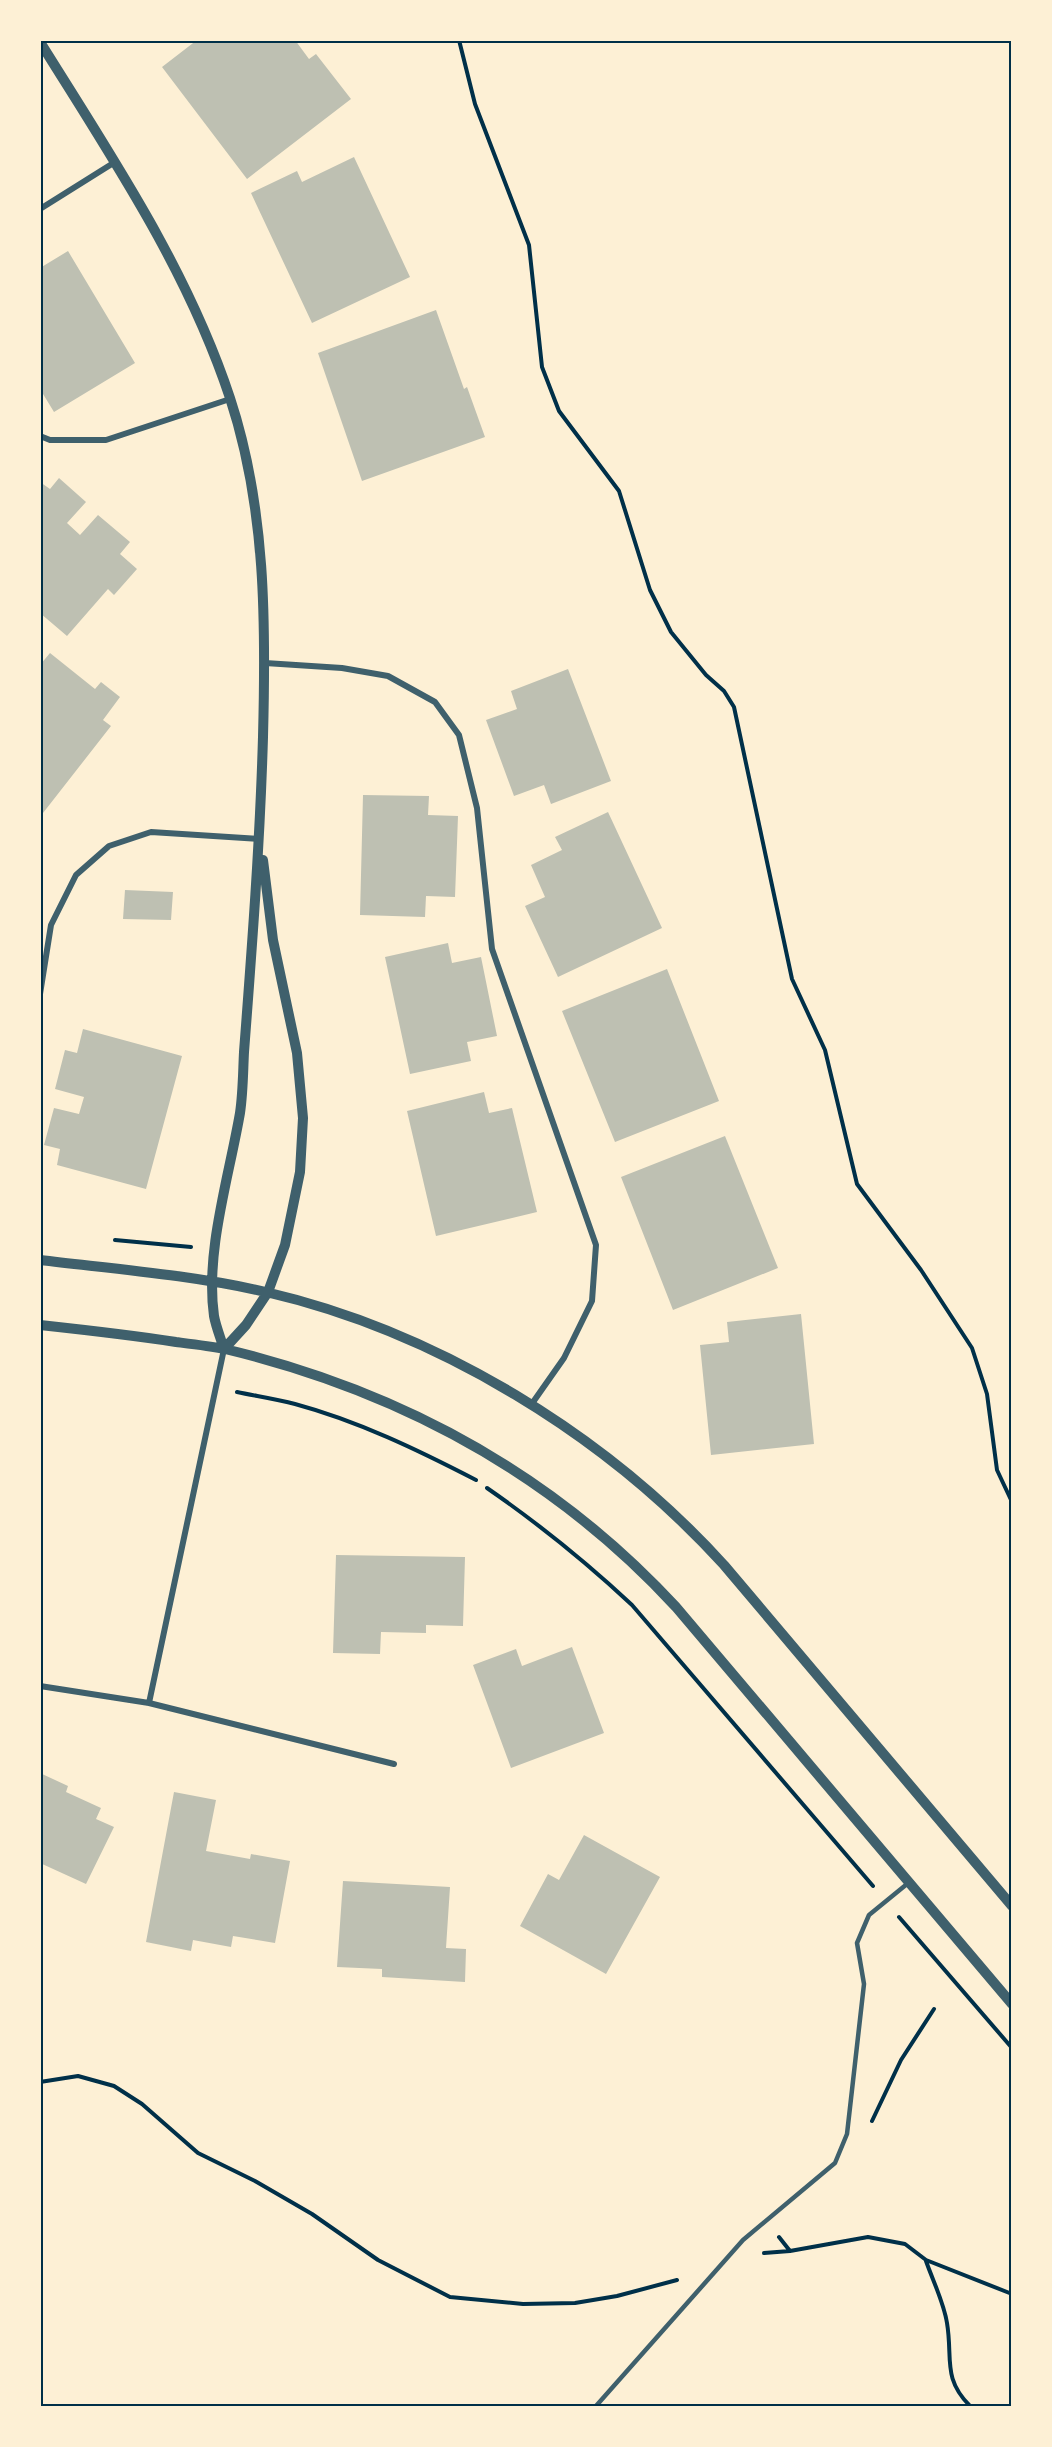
<svg xmlns="http://www.w3.org/2000/svg" width="1052" height="2447" font-family="'Archivo Narrow',sans-serif">
<style>
.building{fill:#bec0b2}
.lines{fill:none;stroke-linecap:round;stroke-linejoin:round}
.path{stroke:#003049;stroke-width:4}
.service{stroke:#3f606c;stroke-width:4.5}
.minor{stroke:#3f606c;stroke-width:6}
.tertiary{stroke:#3f606c;stroke-width:10}
.neatline{fill:none;stroke:#003049;stroke-width:2}
</style>
<rect width="100%" height="100%" fill="#fdf0d5"/>
<path class="building" d="M197 40H295L309 59 316 54 351 99 247 179 162 67Z
M354 157 410 277 312 323 251 193 297 171 302 182Z
M68 251 135 363 54 412 40 389V268Z
M436 310 464 389 467 387 485 437 362 481 318 353Z
M59 478 86 502 67 523 80 535 98 515 130 542 120 554 137 569 114 595 108 589 67 636 40 613V482L50 489Z
M50 653 95 689 101 682 120 697 103 720 111 726 43 813 40 812V665Z
M568 669 611 781 551 804 544 785 514 796 486 720 517 709 511 691Z
M363 795 429 796 428 815 458 816 455 897 426 896 425 917 360 915Z
M608 812 662 928 558 977 525 906 545 897 531 865 562 850 555 837Z
M125 890 173 892 171 920 123 919Z
M448 943 452 963 481 957 497 1036 467 1042 471 1061 410 1074 385 957Z
M667 969 719 1101 615 1142 562 1011Z
M83 1029 182 1056 146 1189 57 1165 60 1149 44 1145 54 1108 79 1114 84 1097 55 1089 65 1050 77 1053Z
M484 1092 489 1113 512 1108 537 1212 436 1236 407 1111Z
M725 1136 778 1268 673 1310 621 1177Z
M801 1314 814 1444 711 1455 700 1345 729 1342 727 1322Z
M336 1555 465 1557 463 1626 426 1625V1633L381 1632 380 1654 333 1653Z
M572 1647 604 1733 511 1768 473 1665 516 1649 522 1666Z
M40 1773 68 1786 66 1792 101 1808 96 1819 114 1827 86 1884 40 1863Z
M174 1792 216 1800 206 1851 250 1859 251 1854 290 1861 275 1943 233 1936 231 1947 193 1940 191 1951 146 1942Z
M584 1835 660 1877 606 1974 520 1926 548 1874 559 1880Z
M343 1881 450 1887 446 1948 466 1949 465 1982 382 1977V1969L337 1967Z"/>
<g class="lines">
<path class="path" d="M459 40 475 104 529 245 542 367 559 411 619 491 650 590 671 632 706 675 724 691 734 707 792 979 825 1050 857 1184 921 1270 972 1348 987 1394 997 1470 1012 1502
M115 1240 191 1247
M237 1392C256 1396 276 1399 295 1404 358 1421 418 1450 476 1480
M487 1488C539 1524 586 1562 632 1605L873 1886
M899 1917 1012 2048
M40 2082 78 2076 114 2086 142 2104 198 2153 255 2181 312 2214 378 2260 450 2297 523 2304 575 2303 617 2296 677 2280
M872 2121 901 2060 934 2009
M779 2237 790 2251
M764 2253 790 2251 868 2237 905 2244 926 2260 1012 2294
M926 2261C933 2281 944 2303 947 2323 953 2358 942 2378 970 2406"/>
<path class="service" d="M596 2406 743 2240 835 2163 847 2134 864 1984 857 1943 869 1915 907 1884"/>
<path class="minor" d="M40 209 115 162
M40 436 50 440H106L230 399
M265 663 342 668 388 676 435 702 459 735 477 808 492 949 596 1245 592 1301 564 1358 531 1405
M40 994 51 925 76 875 109 846 151 832 260 839
M40 1686 149 1703 394 1764
M149 1703 224 1349"/>
<path class="tertiary" d="M40 42C111 156 187 268 230 398 266 507 266 623 263 737 260 842 252 947 244 1052 243 1072 243 1093 240 1113 229 1177 205 1252 214 1316 216 1327 221 1339 224 1349
M40 1260C115 1269 192 1275 266 1292 438 1332 606 1435 724 1565L1012 1906
M40 1325C86 1330 131 1335 176 1342 192 1344 209 1346 225 1349 400 1391 554 1475 676 1607L1012 2004
M224 1349 246 1325 268 1292 285 1245 300 1172 303 1118 297 1053 273 940 263 860"/>
</g>
<rect width="1052" height="2447" fill="none" stroke="#fdf0d5" stroke-width="84"/>
<rect x="42" y="42" width="968" height="2363" class="neatline"/>
</svg>
